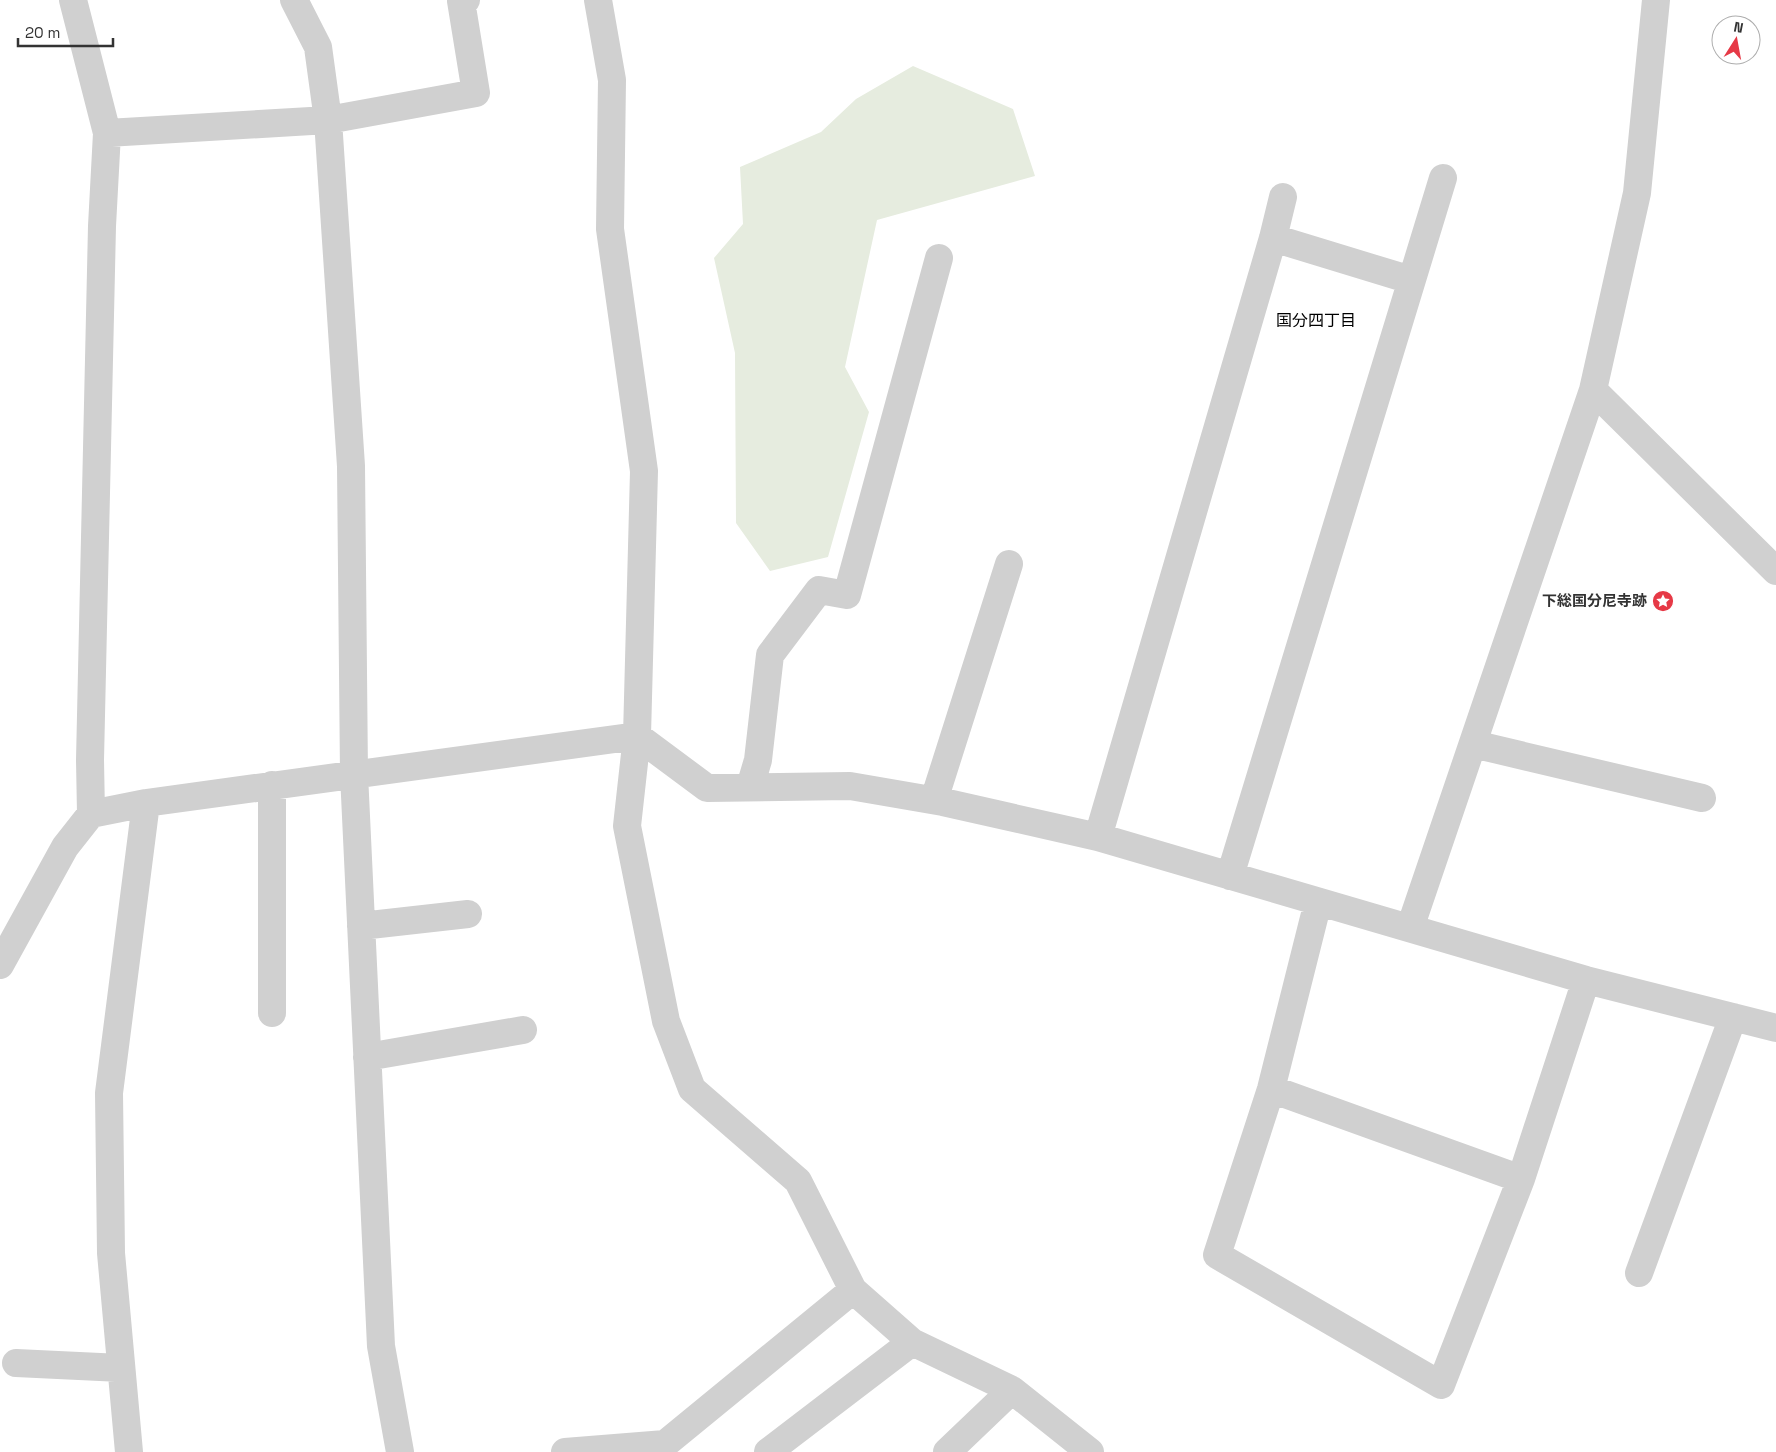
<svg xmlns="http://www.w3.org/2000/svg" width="1776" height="1452" font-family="'Space Grotesk','Noto Sans JP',sans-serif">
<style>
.green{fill:#e6ecdf}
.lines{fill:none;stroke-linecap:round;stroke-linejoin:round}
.minor{stroke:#d0d0d0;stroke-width:28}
.labels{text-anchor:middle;stroke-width:5;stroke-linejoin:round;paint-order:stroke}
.poi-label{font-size:15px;font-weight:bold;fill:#333;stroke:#fff;text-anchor:end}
.neighbourhood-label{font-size:16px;fill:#000;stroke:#fff}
</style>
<rect width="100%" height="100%" fill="#fff"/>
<path class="green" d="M913 66 1013 109 1035 176 877 220 845 367 869 412 828 557 770 571 736 523 735 353 714 258 743 224 740 167 821 132 856 99Z"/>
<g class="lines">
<path class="minor" d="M294 0 318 47 328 120 351 466 354 774 381 1346 400 1452
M598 0 612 80 610 229 644 471 637 736 627 826 666 1021 692 1089 798 1181 853 1290 912 1342 1012 1390 1090 1452
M107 133 328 120 476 93 461 1 466 0
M1273 238 1411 280
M1593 390 1776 571
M1473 744 1702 798
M750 787 758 760 770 655 819 590 847 595 939 258
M934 800 1009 564
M91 814 146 803 637 736 707 788 850 786 943 802 1098 837 1586 980 1776 1028
M1098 837 1273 238 1283 197
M1230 876 1443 178
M1318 902 1271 1089 1217 1255 1441 1385 1521 1179 1586 980
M361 926 468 914
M1410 928 1593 390 1637 193 1656 0
M0 965 65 847 91 814 90 760 102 226 107 133 73 0
M272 1013V785
M367 1057 523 1030
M1271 1089 1521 1179
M1639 1273 1733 1017
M16 1363 121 1368
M129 1452 111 1253 109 1093 146 803
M565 1452 665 1444 853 1290
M768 1452 912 1342
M947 1452 1012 1390"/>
</g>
<defs>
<g id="sight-disc" transform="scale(1.125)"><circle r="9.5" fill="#e63946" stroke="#fff"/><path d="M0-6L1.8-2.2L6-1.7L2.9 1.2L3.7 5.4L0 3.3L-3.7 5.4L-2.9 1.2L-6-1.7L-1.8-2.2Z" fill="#fff"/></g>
</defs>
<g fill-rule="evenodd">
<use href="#sight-disc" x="1663" y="601"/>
</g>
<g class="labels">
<g class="poi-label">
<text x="1647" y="606">下総国分尼寺跡</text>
</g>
<g class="neighbourhood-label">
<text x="1316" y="326">国分四丁目</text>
</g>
</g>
<g transform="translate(1736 40) rotate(11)"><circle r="24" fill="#ffffff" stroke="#adadad"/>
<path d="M0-4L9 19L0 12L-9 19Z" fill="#e63946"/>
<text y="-8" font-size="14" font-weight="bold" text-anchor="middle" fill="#333333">N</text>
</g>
<path d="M18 38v8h95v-8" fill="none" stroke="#333333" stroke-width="2.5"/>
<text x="25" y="38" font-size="15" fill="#333333" stroke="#ffffff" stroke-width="4" paint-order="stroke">20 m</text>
</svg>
